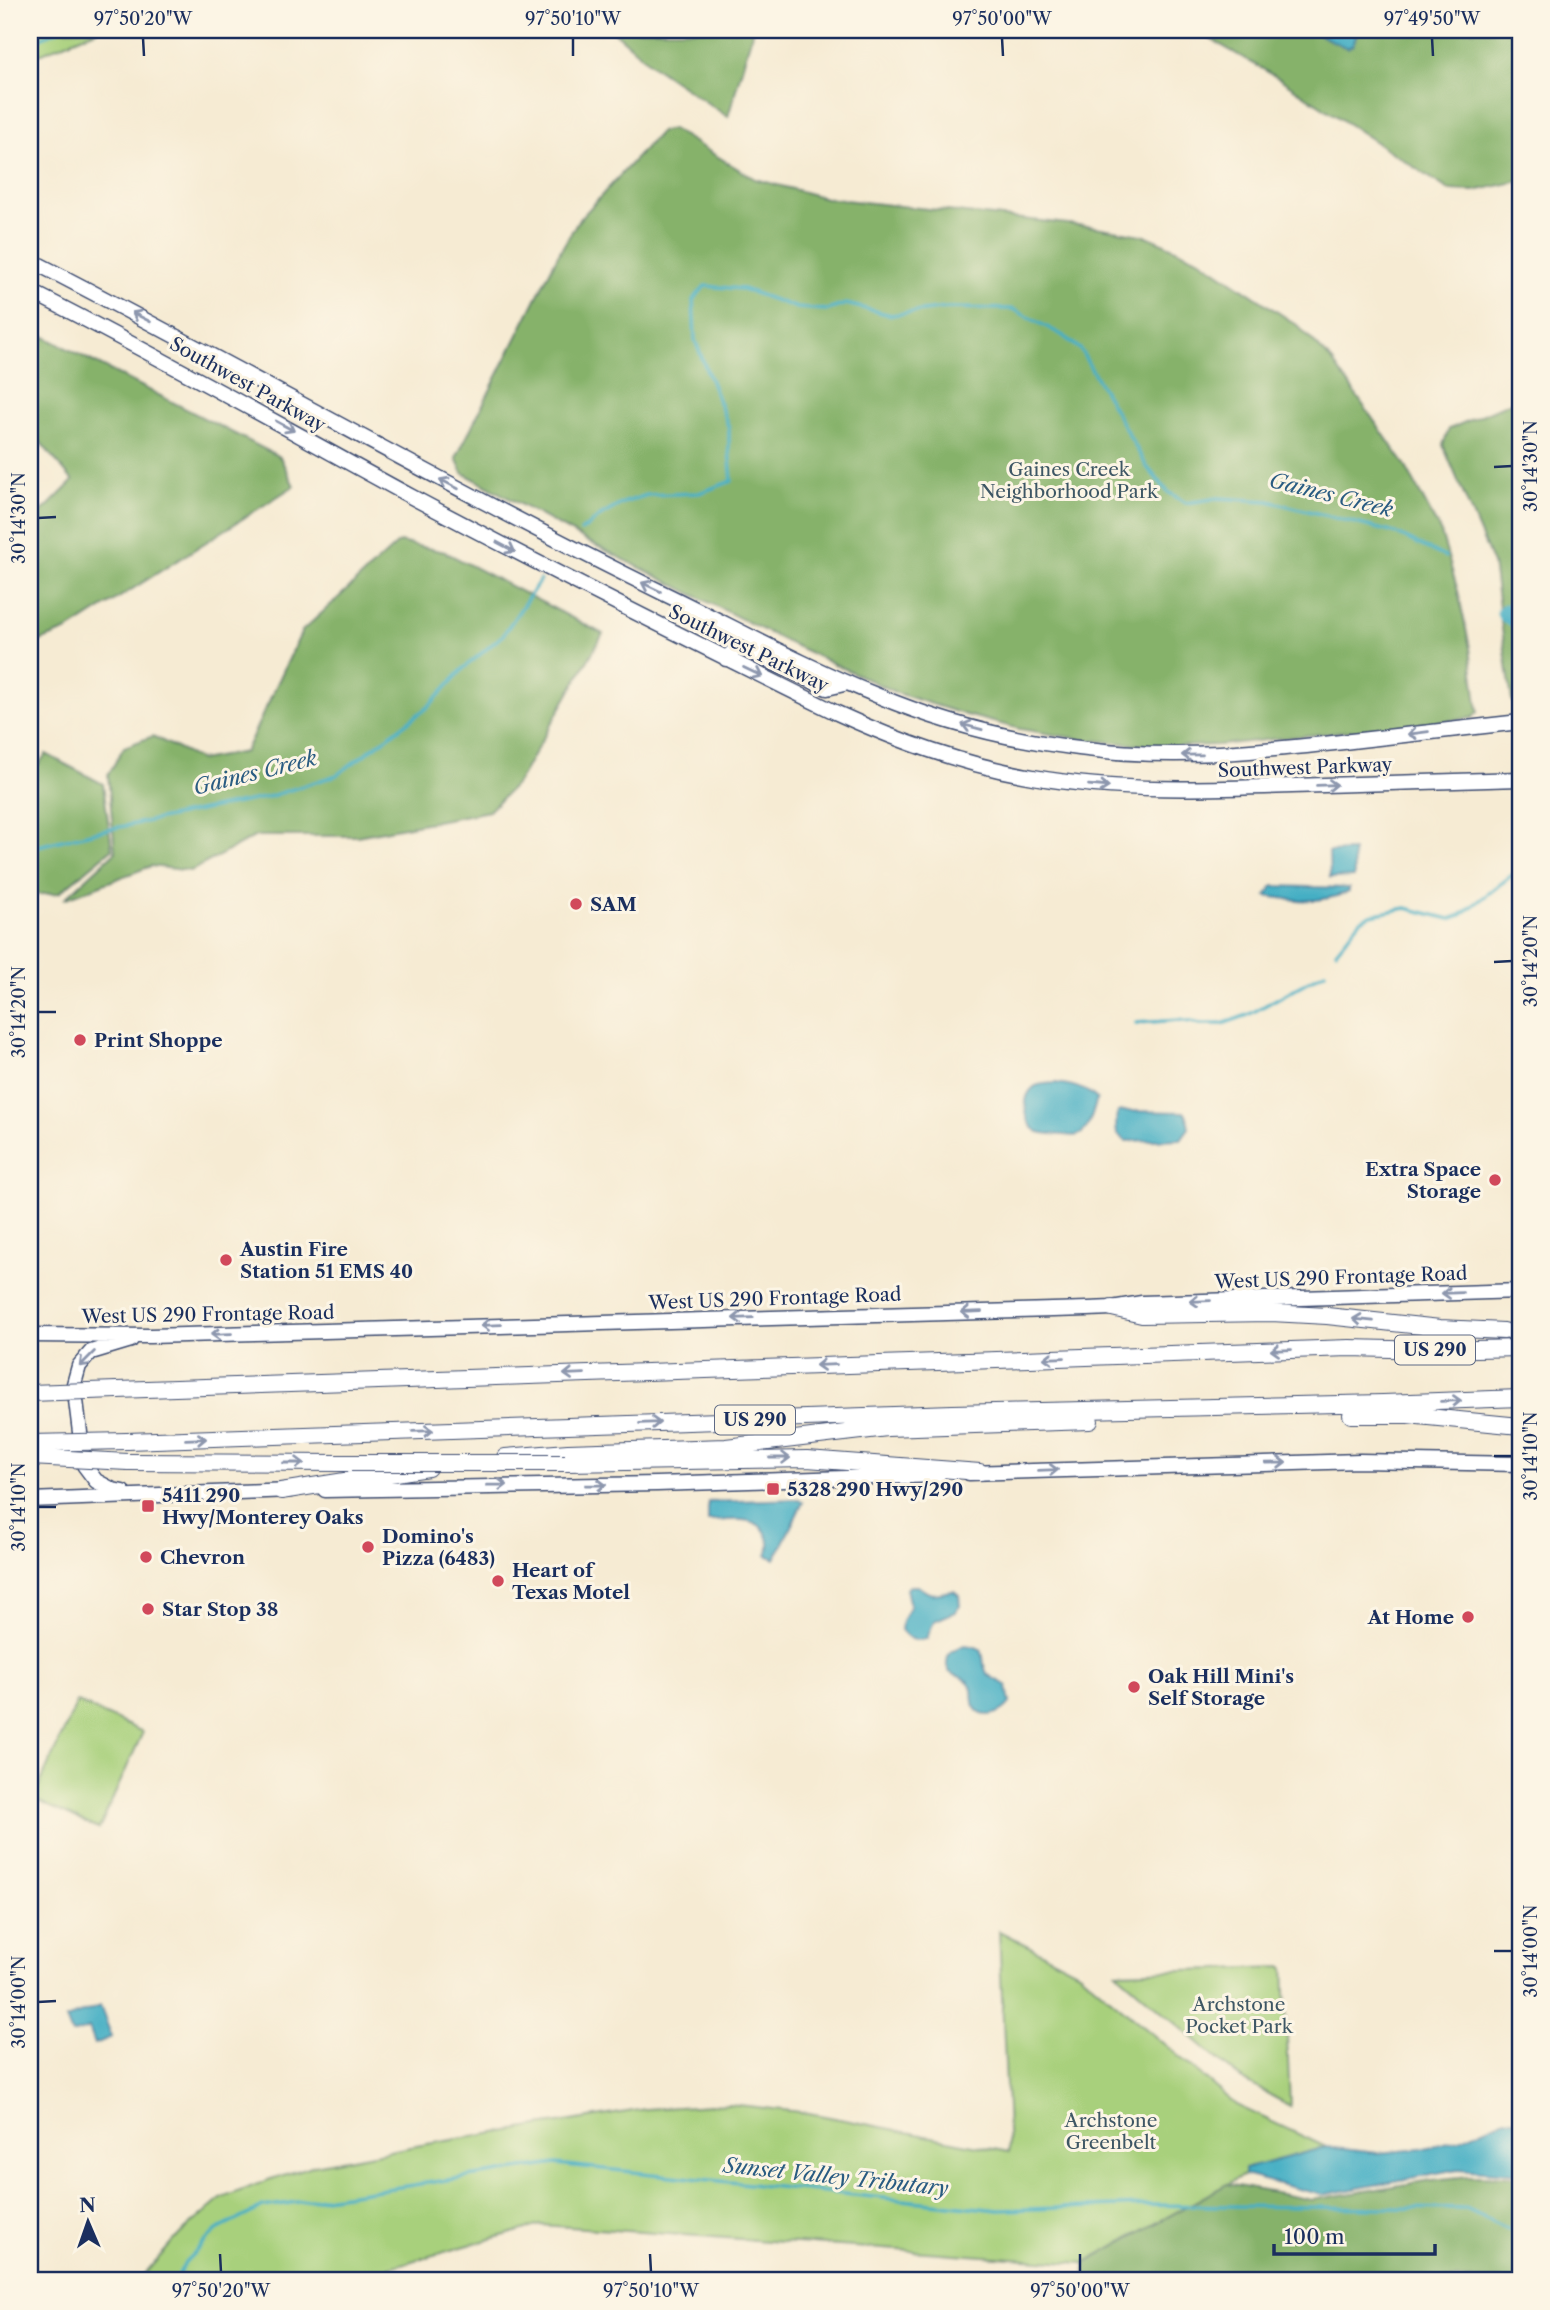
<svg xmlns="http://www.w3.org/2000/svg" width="1550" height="2310" font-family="'Libre Caslon Text',serif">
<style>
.green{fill:#a8d07b;stroke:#62806c;stroke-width:2}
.forest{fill:#86b26b;stroke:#507064;stroke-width:2}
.water{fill:#45afc4;stroke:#306f91;stroke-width:2}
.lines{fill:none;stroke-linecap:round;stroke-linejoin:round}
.stream{stroke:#45afc4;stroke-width:3.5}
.river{stroke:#45afc4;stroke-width:19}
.major-casing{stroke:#3c4b70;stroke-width:17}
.highway-casing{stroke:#3c4b70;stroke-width:18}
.major{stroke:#fff;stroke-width:14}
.highway{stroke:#fff;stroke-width:16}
.highway-bridge-casing{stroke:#3c4b70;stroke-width:18;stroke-linecap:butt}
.highway-bridge{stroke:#fff;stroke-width:16}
.oneway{stroke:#8d97ae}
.ticks{fill:none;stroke:#1b2f5e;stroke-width:2.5}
.poi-dot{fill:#d1495b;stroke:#fcf5e5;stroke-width:2.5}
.labels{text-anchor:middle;stroke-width:6;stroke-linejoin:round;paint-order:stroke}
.shield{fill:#fcf5e5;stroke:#5e6a86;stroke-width:2}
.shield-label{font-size:18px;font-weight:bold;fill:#1b2f5e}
.street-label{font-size:19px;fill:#1b2f5e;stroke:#fcf5e5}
.park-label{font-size:19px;fill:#3e5765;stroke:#fcf5e5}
.poi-label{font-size:19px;font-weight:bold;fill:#1b2f5e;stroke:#fcf5e5;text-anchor:start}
.water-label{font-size:21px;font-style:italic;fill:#2a5c82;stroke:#fcf5e5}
.neatline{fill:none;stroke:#1b2f5e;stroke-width:2.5}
.ticks-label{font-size:18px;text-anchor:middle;fill:#1b2f5e}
</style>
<rect width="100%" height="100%" fill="#fcf5e5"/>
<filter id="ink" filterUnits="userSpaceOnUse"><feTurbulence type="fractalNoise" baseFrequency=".0143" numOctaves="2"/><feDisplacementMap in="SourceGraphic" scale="14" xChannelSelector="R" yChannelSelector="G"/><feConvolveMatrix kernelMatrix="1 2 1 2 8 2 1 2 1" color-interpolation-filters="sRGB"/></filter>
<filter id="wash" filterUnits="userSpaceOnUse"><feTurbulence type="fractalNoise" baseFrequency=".00686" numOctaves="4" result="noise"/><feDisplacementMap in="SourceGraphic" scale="28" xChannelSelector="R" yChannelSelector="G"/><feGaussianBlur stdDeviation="1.57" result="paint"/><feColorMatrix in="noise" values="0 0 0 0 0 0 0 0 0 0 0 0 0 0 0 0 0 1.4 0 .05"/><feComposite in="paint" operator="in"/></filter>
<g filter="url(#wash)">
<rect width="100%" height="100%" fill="#f6ebd3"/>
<path class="green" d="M30 30H98L30 58Z
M77 1702 143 1732 99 1829 33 1799Z
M999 1931 1079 1972 1236 2105 1326 2147 1245 2169 1244 2175 1084 2263 541 2225 351 2278 350 2280 140 2279 180 2234 222 2198 268 2180 314 2165 427 2144 646 2109 729 2104 809 2113 1009 2152Z
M1284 1967 1290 2106 1241 2079 1116 1972Z"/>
<path class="forest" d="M612 30H753L728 117 656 68Z
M1190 30H1520V181L1474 191 1449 190 1280 79 1198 32Z
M672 129 755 179 826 198 1096 227 1147 236 1200 260 1297 325 1333 362 1405 465 1441 533 1458 591 1470 648 1478 712 1472 718 1219 745 1159 747 1080 739 1020 729 966 715 897 693 789 643 587 541 463 473 456 458 558 255 578 221 660 132Z
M35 332 280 457 294 486 68 630 30 645V520L47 507 73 481 30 430V338Z
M1520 398V712H1519L1512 701 1493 564 1443 445 1449 429Z
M399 542 445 552 603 634 518 782 489 811 357 836H256L191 871 151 866 64 899 115 852 108 775 124 747 153 736 200 760 245 752 302 631Z
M46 754 103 784 112 849 59 893 30 895V776Z
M1469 2176 1520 2177V2280H1086L1084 2263 1227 2184 1312 2200 1431 2180Z"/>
<path class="water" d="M1309 30H1358L1353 45 1347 48Z
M1353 851 1354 877 1330 878 1329 852Z
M1273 886 1349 888V892C1317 904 1299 901 1266 896Z
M1056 1083C1071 1085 1086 1088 1097 1099 1094 1108 1091 1123 1085 1130 1080 1137 1072 1136 1064 1135 1056 1134 1045 1135 1037 1131 1024 1123 1021 1097 1034 1087 1040 1083 1048 1084 1056 1083Z
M1123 1111 1184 1112 1187 1116 1189 1128 1181 1139 1126 1141 1117 1134C1116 1127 1115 1119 1118 1112Z
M799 1499 803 1502 775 1559 767 1555C770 1548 770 1540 766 1533 755 1514 727 1521 708 1521V1502Z
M910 1586H918C934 1599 936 1592 954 1591L959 1595 960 1606 955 1612 934 1621 927 1638C915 1642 909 1640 901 1630L902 1621 910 1606 906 1589Z
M964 1645C992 1647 978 1657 987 1673 991 1679 1001 1681 1007 1686L1010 1703C1002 1714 982 1722 974 1706 971 1699 974 1691 970 1684 961 1670 940 1682 949 1653Z
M100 2006 112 2037 95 2044 89 2028 72 2034 66 2019Z
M1505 2119 1520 2121V2174L1458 2169 1322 2195 1244 2175V2169L1326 2147 1377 2153 1421 2149 1460 2139Z"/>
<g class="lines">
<path class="stream" d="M30 43 58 30
M581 531 602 515 623 503 647 495 699 493 732 481 729 450V428L695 340 693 300 705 286 743 289 797 308 828 310 846 304 891 315 947 308 1013 309 1062 335 1080 349 1147 467 1168 492 1186 503 1218 498 1269 501 1395 533 1445 557
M30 848 95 832 268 797 337 775 428 707 464 668 503 635 540 580
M1336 951 1361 920 1371 915 1406 908 1450 919 1461 915 1520 869
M1136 1023 1179 1020 1201 1024H1222L1248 1015 1325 972
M176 2280 185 2262 217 2230 263 2207 556 2164 999 2210 1149 2205 1466 2209 1520 2235"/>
<path class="river" d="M1506 613 1520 621"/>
</g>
</g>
<g filter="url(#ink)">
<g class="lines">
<g class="major-casing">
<path id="major" d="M30 260C243 369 450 489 665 594 735 628 804 666 876 695 940 722 1010 740 1079 748 1174 761 1265 751 1360 740 1413 734 1467 728 1520 722
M30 291C159 356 285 428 412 497 553 572 695 643 837 713 900 742 965 765 1033 777 1119 792 1206 789 1292 786 1368 784 1444 781 1520 779
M726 659 736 648 751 652 827 688 848 683
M30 1335 150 1336 1088 1309 1112 1308 1142 1303 1520 1291
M969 1473 1360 1461 1520 1464
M325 1490 657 1484 938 1475
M123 1492 113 1490 96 1481 84 1465 74 1384 79 1366 91 1352 131 1340
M30 1500 291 1490"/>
</g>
<g class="highway-casing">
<path id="highway" d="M1112 1308 1142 1315 1271 1313 1327 1316 1440 1328 1504 1331
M117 1390 1349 1348 1432 1350 1520 1348
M1351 1415H1408L1520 1426
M127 1441 953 1413 1383 1403 1520 1398
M505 1457 568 1452 726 1447 887 1428 1090 1421
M128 1462 342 1463
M567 1463 807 1459 980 1472
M1517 1464H1520
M281 1491 428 1468"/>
</g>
<use href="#major" class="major"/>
<use href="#highway" class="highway"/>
<g class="highway-bridge-casing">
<path id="highway-bridge" d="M30 1393 117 1390
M30 1443 127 1441
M30 1457 128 1462
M342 1463H565"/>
</g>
<use href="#highway-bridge" class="highway-bridge"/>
</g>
<defs><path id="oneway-shaft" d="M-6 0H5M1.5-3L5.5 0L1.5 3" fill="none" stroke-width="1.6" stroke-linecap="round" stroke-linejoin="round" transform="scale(1.75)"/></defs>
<g class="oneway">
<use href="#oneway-shaft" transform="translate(141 317) rotate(-153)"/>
<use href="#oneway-shaft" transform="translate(285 426) rotate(29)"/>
<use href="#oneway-shaft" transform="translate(449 484) rotate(-153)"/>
<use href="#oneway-shaft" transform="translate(506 547) rotate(28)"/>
<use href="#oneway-shaft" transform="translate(651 587) rotate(-154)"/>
<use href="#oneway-shaft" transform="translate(753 672) rotate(26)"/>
<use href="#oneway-shaft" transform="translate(972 727) rotate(-165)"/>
<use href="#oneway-shaft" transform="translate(1418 733) rotate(173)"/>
<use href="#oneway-shaft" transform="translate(1192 755) rotate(179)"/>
<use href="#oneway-shaft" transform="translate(1327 785) rotate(-2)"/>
<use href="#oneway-shaft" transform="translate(1099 786) rotate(5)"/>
<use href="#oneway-shaft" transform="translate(1452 1293) rotate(178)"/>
<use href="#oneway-shaft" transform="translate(1200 1301) rotate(178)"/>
<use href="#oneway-shaft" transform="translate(971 1312) rotate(178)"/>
<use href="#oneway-shaft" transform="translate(743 1318) rotate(178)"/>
<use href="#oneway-shaft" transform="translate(1363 1320) rotate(-174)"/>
<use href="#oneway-shaft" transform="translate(491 1325) rotate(178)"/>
<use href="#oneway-shaft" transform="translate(221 1334) rotate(178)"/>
<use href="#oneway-shaft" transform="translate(1281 1350) rotate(178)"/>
<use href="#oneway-shaft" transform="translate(1054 1358) rotate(178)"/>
<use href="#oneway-shaft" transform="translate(87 1359) rotate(135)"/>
<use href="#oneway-shaft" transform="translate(826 1365) rotate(178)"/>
<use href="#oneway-shaft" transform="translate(574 1374) rotate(178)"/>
<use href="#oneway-shaft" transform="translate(1451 1401) rotate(-2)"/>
<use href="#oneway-shaft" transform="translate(650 1423) rotate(-2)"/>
<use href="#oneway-shaft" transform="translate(423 1431) rotate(-2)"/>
<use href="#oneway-shaft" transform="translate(196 1439) rotate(-2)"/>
<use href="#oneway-shaft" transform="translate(780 1458)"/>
<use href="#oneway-shaft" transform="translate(294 1463)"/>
<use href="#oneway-shaft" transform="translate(1276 1463) rotate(-1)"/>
<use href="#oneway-shaft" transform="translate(1048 1470) rotate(-2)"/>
<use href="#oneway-shaft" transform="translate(497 1485) rotate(-1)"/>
<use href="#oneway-shaft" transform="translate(596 1485) rotate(-1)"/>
</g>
</g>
<path class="ticks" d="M143 38 144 56M573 38V56M1002 38 1003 56M1432 38 1433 56M1494 467 1512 466M38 518 56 517M1494 962 1512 961M38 1012H56M1494 1456H1512M38 1507H56M1494 1951H1512M38 2002 56 2001M220 2254 221 2272M650 2254 651 2272M1080 2254V2272"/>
<g class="poi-dot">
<circle cx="576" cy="904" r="7"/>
<circle cx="80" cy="1040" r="7"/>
<circle cx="1495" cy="1180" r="7"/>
<circle cx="226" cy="1260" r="7"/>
<rect x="766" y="1482" width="14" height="14" rx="3.5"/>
<rect x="141" y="1499" width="14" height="14" rx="3.5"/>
<circle cx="368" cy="1547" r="7"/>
<circle cx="146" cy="1557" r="7"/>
<circle cx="498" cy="1581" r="7"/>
<circle cx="148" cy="1609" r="7"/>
<circle cx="1468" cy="1617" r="7"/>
<circle cx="1134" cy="1687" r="7"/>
</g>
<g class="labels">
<g class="shield">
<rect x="1395" y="1335.5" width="80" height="29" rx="5"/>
<rect x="715" y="1405.5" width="80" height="29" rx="5"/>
</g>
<g class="shield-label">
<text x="1435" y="1356">US 290</text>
<text x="755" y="1426">US 290</text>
</g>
<g class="street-label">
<text transform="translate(248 384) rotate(29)" y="7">Southwest Parkway</text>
<text transform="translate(749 648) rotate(26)" y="7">Southwest Parkway</text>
<text transform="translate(1305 767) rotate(-2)" y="7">Southwest Parkway</text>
<text transform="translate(1341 1277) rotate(-2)" y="7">West US 290 Frontage Road</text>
<text transform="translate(775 1298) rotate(-2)" y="7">West US 290 Frontage Road</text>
<text transform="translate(208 1314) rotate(-1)" y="7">West US 290 Frontage Road</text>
</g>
<g class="park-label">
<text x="1069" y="476">Gaines Creek<tspan x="1069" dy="22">Neighborhood Park</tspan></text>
<text x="1239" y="2011">Archstone<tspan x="1239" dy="22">Pocket Park</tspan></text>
<text x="1111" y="2127">Archstone<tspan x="1111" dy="22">Greenbelt</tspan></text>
</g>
<g class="poi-label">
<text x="590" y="911">SAM</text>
<text x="94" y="1047">Print Shoppe</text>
<text x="1481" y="1176" text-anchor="end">Extra Space<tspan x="1481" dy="22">Storage</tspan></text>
<text x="240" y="1256">Austin Fire<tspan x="240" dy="22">Station 51 EMS 40</tspan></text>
<text x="787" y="1496">5328 290 Hwy/290</text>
<text x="162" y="1502">5411 290<tspan x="162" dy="22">Hwy/Monterey Oaks</tspan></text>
<text x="382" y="1543">Domino's<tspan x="382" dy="22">Pizza (6483)</tspan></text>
<text x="160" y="1564">Chevron</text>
<text x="512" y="1577">Heart of<tspan x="512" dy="22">Texas Motel</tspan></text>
<text x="162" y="1616">Star Stop 38</text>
<text x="1454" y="1624" text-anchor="end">At Home</text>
<text x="1148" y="1683">Oak Hill Mini's<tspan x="1148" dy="22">Self Storage</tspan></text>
</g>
<g class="water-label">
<text transform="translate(1331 495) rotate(14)" y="7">Gaines Creek</text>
<text transform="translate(255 773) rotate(-14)" y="7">Gaines Creek</text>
<text transform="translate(836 2177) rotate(6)" y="7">Sunset Valley Tributary</text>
</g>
</g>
<rect width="1550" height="2310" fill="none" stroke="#fcf5e5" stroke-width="77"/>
<g transform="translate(88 2222) rotate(358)" stroke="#fcf5e5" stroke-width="5" paint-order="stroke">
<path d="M0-5L12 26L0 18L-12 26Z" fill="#1b2f5e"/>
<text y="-10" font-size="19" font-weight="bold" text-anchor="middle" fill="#1b2f5e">N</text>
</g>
<path d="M1274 2244v10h161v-10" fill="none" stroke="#1b2f5e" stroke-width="3.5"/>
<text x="1284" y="2244" font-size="21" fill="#1b2f5e" stroke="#fcf5e5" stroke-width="5" paint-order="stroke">100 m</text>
<rect x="38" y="38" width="1474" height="2234" class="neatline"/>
<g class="ticks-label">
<text x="143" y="25">97°50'20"W</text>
<text x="573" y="25">97°50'10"W</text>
<text x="1002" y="25">97°50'00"W</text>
<text x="1432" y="25">97°49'50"W</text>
<text transform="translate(1531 466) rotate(-90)" y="6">30°14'30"N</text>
<text transform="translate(19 518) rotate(-90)" y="6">30°14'30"N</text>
<text transform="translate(1531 961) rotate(-90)" y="6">30°14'20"N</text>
<text transform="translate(19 1012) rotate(-90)" y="6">30°14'20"N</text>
<text transform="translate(1531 1456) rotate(-90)" y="6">30°14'10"N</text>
<text transform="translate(19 1507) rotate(-90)" y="6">30°14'10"N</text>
<text transform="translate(1531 1951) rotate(-90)" y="6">30°14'00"N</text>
<text transform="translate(19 2002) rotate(-90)" y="6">30°14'00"N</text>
<text x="221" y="2297">97°50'20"W</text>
<text x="651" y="2297">97°50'10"W</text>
<text x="1080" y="2297">97°50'00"W</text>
</g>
</svg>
